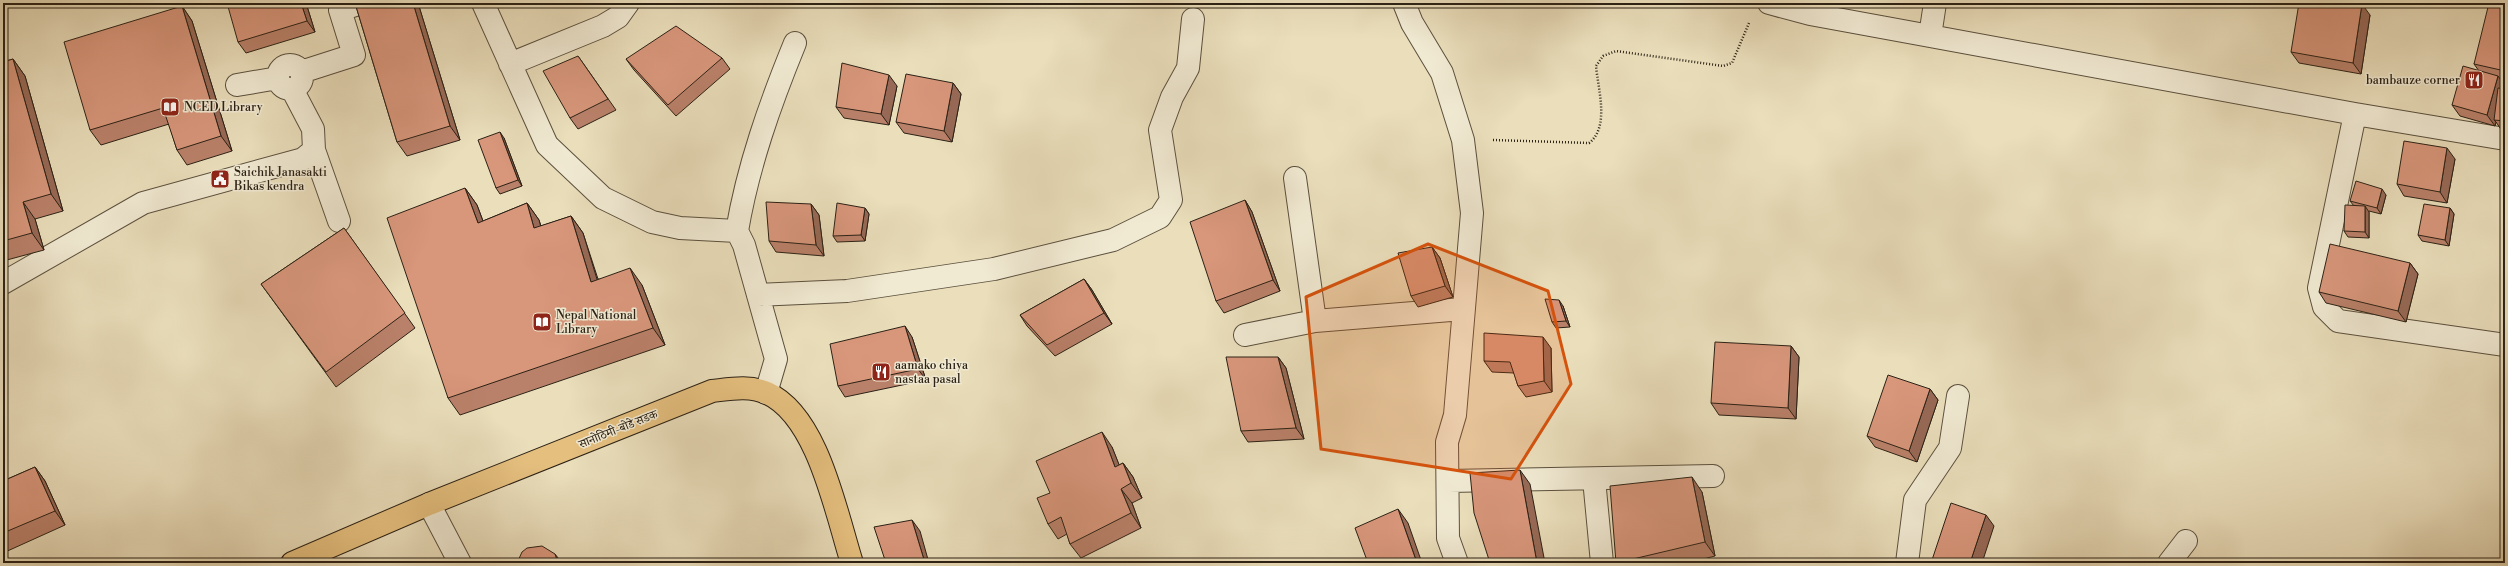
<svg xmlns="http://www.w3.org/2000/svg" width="2508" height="566" font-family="'Libre Bodoni','Noto Serif Devanagari',serif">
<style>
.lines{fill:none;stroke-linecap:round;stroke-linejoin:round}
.minor-casing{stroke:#5b503e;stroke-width:24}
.major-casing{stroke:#2b2115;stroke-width:24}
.path{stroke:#2b2115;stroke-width:2.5;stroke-dasharray:1 2;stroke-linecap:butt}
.minor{stroke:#f1ead3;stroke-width:22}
.major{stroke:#e5bf7e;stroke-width:22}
.wall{fill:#ba816a;stroke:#2b2115}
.shaded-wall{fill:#976956;stroke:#2b2115}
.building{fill:#d8967b;stroke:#2b2115}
.marked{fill:#d5530d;fill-opacity:0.2;stroke:#d5530d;stroke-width:3;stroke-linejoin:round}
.labels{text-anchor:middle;stroke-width:3;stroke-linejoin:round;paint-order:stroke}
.poi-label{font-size:12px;fill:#2b2115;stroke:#f1ead3;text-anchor:start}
.street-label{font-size:12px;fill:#2b2115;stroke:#f1ead3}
</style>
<rect width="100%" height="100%" fill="#eadebb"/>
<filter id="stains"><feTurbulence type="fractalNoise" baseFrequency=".005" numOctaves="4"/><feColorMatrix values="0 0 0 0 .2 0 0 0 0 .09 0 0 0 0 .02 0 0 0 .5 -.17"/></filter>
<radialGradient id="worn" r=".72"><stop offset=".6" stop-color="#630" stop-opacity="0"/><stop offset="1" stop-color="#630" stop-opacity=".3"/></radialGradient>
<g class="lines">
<g class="minor-casing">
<path id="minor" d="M483 3 547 145 603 198 652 222 680 228 737 231 744 245 776 359 766 393
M1404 3 1412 23 1442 73 1463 140 1472 213 1455 415 1447 442 1448 538 1457 563
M1769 3 1810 14 1930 36
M1935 3 1930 36 2355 114 2505 139
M510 64 603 26 618 17 628 3
M278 77a12 12 0 1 1 24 0a12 12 0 1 1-24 0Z
M301 72 354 55 340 10 358 4
M237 85 278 78
M2355 114 2319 288 2324 307 2338 321 2505 345
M314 150 339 221
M1295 178 1315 321
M737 231C748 166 770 104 795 43
M3 283 143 203 303 159 314 150 313 129 292 89
M758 295 847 291 994 269 1113 240 1160 217 1171 200 1160 130 1172 97 1188 68 1193 19
M1245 335 1315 321 1463 309
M1594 479 1602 563
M1449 481 1713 476
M429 504 460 563
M1907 563 1915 500 1950 448 1958 396
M2169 563 2186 541"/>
</g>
<g class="major-casing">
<path id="major" d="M292 563 429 504 712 391C730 389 749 385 767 393 818 416 836 513 852 563"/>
</g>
<path class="path" d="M1493 140 1589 143C1610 127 1598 89 1596 66L1603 56 1616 51 1723 66 1732 63 1749 23"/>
<use href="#minor" class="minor"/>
<use href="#major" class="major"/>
</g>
<path class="wall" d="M306 3 315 32 246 53 238 42Z
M355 3H418L460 140 407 156 397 142Z
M2367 3H2393L2392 7Z
M2505 3V81L2500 79 2505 86V131H2502L2496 122 2495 126 2460 116 2452 105 2479 71 2474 64Z
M182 6 192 21 232 151 187 165 177 150 169 124 101 145 90 130Z
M2370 15 2361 74 2299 63 2291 52Z
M578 56 616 110 578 129 570 118Z
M722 58 730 69 676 116 634 70 626 59Z
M13 59 25 76 63 211 35 219 44 250 3 261V62Z
M953 83 961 94 952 142 904 133 896 122Z
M897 86 889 125 844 118 836 107Z
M504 138 522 186 500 194 496 188Z
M2455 159 2447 203 2404 196 2397 184Z
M465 188 477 205 483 221 527 203 539 220 541 226 571 216 583 233 598 279 642 285 665 345 460 415 448 398Z
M2386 195 2381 214 2369 211V238L2348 237 2344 231 2354 206 2350 201Z
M1245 200 1252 212 1280 291 1224 313 1216 301Z
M811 204 819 215 824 256 776 252 769 241Z
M865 208 869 214 865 241 837 242 833 236Z
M2450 208 2454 214 2449 246 2422 241 2418 235Z
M344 228 415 328 336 387 261 284Z
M1432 247 1440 258 1453 297 1418 307 1411 296Z
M2410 263 2418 274 2406 322 2326 303 2319 292Z
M1084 279 1092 290 1112 324 1055 356 1027 326 1020 315Z
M1563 306 1570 327 1556 328 1552 322Z
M912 337 926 380 845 397 838 386Z
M1791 346 1799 357 1796 419 1719 415 1711 403Z
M1551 348 1552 392 1526 397 1518 386 1514 373 1492 372 1484 361Z
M1278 357 1286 368 1304 439 1248 442 1241 431Z
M1930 389 1938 400 1917 462 1875 447 1867 436Z
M1112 447 1119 465 1123 463 1133 477 1142 498 1132 503 1141 528 1081 558 1070 544 1067 534 1058 539 1048 524 1050 493Z
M35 467 45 481 65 525 3 553V481Z
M1702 492 1715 556 1688 563H1616Z"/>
<path class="shaded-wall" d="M301 3H306L315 32 307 21Z
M413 3H418L460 140 450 126Z
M2389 3H2393L2392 7Z
M2362 4 2370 15 2361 74 2353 63Z
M182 6 192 21 232 151 221 136Z
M13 59 25 76 63 211 51 194Z
M889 75 897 86 889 125 881 114Z
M2498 76 2505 86V89L2496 120H2494L2496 122 2495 126 2487 115Z
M953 83 961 94 952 142 944 131Z
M500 132 504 138 522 186 518 180Z
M2447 148 2455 159 2447 203 2440 192Z
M465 188 477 205 490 240 478 223Z
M2382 189 2386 195 2381 214 2377 208Z
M1245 200 1252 212 1280 291 1273 280Z
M23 202 35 219 44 250 32 233Z
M527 203 539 220 546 245 534 228Z
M811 204 819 215 824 256 816 245Z
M2365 206 2369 212V238L2365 232Z
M865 208 869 214 865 241 861 235Z
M2450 208 2454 214 2449 246 2445 240Z
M571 216 583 233 603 299 591 282Z
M1432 247 1440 258 1453 297 1445 286Z
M2410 263 2418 274 2406 322 2398 311Z
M630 268 642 285 665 345 653 328Z
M1084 279 1092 290 1112 324 1104 313Z
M1559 300 1563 306 1570 327 1566 321Z
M905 326 912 337 926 380 918 369Z
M1543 337 1551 348 1552 392 1544 381Z
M1791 346 1799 357 1796 419 1788 408Z
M1278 357 1286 368 1304 439 1296 428Z
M1930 389 1938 400 1917 462 1909 451Z
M1102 432 1112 447 1126 482 1115 467Z
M1123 463 1133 477 1142 498 1131 483Z
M35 467 45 481 65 525 55 511Z
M1520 470 1530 484 1545 563H1537Z
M1692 477 1702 492 1715 556 1705 542Z
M1121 489 1132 503 1141 528 1131 513Z
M1398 509 1408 523 1422 563H1417Z
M1986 515 1994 526 1982 563H1970Z
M912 520 920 531 929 563H925Z
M555 554 562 563H558Z"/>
<path class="building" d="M227 3H301L307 21 238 42Z
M355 3H413L450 126 397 142Z
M2299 3H2357L2362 4 2353 63 2291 52Z
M2489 3H2505V71L2474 64Z
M182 6 221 136 177 150 163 108 90 130 64 42Z
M676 26 722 58 668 105 626 59Z
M578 56 608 99 570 118 543 71Z
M13 59 51 194 23 202 32 233 3 241V62Z
M842 63 889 75 881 114 836 107Z
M2463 66 2498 76 2487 115 2452 105Z
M906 74 953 83 944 131 896 122Z
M2498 88 2505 89V121L2494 120Z
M500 132 518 180 496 188 478 140Z
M2404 141 2447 148 2440 192 2397 184Z
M2356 181 2382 189 2377 208 2350 201Z
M465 188 478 223 527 203 534 228 571 216 591 282 630 268 653 328 448 398 387 218Z
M1245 200 1273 280 1216 301 1190 222Z
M766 202 811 204 816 245 769 241Z
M837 203 865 208 861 235 833 236Z
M2424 204 2450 208 2445 240 2418 235Z
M2345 205 2365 206V232L2344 231Z
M344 228 405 313 326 372 261 284Z
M2330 244 2410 263 2398 311 2319 292Z
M1432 247 1445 286 1411 296 1398 253Z
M1084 279 1104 313 1047 345 1020 315Z
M1545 299 1559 300 1566 321 1552 322Z
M905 326 918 369 838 386 830 344Z
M1484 333 1543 337 1544 381 1518 386 1510 362 1484 361Z
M1715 342 1791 346 1788 408 1711 403Z
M1226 357H1278L1296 428 1241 431Z
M1888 375 1930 389 1909 451 1867 436Z
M1102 432 1115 467 1123 463 1131 483 1121 489 1131 513 1070 544 1061 517 1048 524 1037 498 1050 493 1036 461Z
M35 467 55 511 3 533V481Z
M1520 470 1537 563H1490L1474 513 1470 473Z
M1692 477 1705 542 1616 563 1610 486Z
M1951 503 1986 515 1970 563H1931Z
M1398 509 1417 563H1368L1355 528Z
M912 520 925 563H886L874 527Z
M542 546 555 554 558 563H517L522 552 527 548Z"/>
<path class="marked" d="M1428 244 1548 291 1571 384 1511 479 1321 449 1306 297Z"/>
<defs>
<g id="restaurant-square" transform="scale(1)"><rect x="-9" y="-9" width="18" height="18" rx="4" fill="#8f2418" stroke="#f1ead3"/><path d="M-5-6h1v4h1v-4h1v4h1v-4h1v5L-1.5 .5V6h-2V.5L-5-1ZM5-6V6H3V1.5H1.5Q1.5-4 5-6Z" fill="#fff"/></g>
<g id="library-square" transform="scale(1)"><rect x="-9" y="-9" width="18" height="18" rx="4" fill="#8f2418" stroke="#f1ead3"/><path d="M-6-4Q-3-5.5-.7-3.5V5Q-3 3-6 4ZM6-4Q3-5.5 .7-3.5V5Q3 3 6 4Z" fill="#fff"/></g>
<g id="civic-square" transform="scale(1)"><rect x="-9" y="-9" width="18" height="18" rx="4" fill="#8f2418" stroke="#f1ead3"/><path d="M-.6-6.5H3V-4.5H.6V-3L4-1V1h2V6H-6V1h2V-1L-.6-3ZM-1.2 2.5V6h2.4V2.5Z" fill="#fff"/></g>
</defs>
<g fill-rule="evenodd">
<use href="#restaurant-square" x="2474" y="80"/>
<use href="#library-square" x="170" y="107"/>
<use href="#civic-square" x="220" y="179"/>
<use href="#library-square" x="542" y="322"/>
<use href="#restaurant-square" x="881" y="372"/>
</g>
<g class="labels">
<g class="poi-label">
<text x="2460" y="84" text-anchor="end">bambauze corner</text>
<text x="184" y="111">NCED Library</text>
<text x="234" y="176">Saichik Janasakti<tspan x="234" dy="14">Bikas kendra</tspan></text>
<text x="556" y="319">Nepal National<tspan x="556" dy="14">Library</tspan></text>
<text x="895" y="369">aamako chiya<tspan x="895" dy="14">nastaa pasal</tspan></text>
</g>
<g class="street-label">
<text transform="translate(618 429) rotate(-22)" y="4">सानोठिमी-बोडे सडक</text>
</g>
</g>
<rect width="2508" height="566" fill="none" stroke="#eadebb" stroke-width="16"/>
<rect x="4" y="4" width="2500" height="558" fill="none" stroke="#2b2115" stroke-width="2"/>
<rect x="8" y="8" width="2492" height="550" fill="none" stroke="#2b2115"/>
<rect width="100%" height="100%" filter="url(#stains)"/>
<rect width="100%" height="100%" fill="url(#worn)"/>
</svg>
